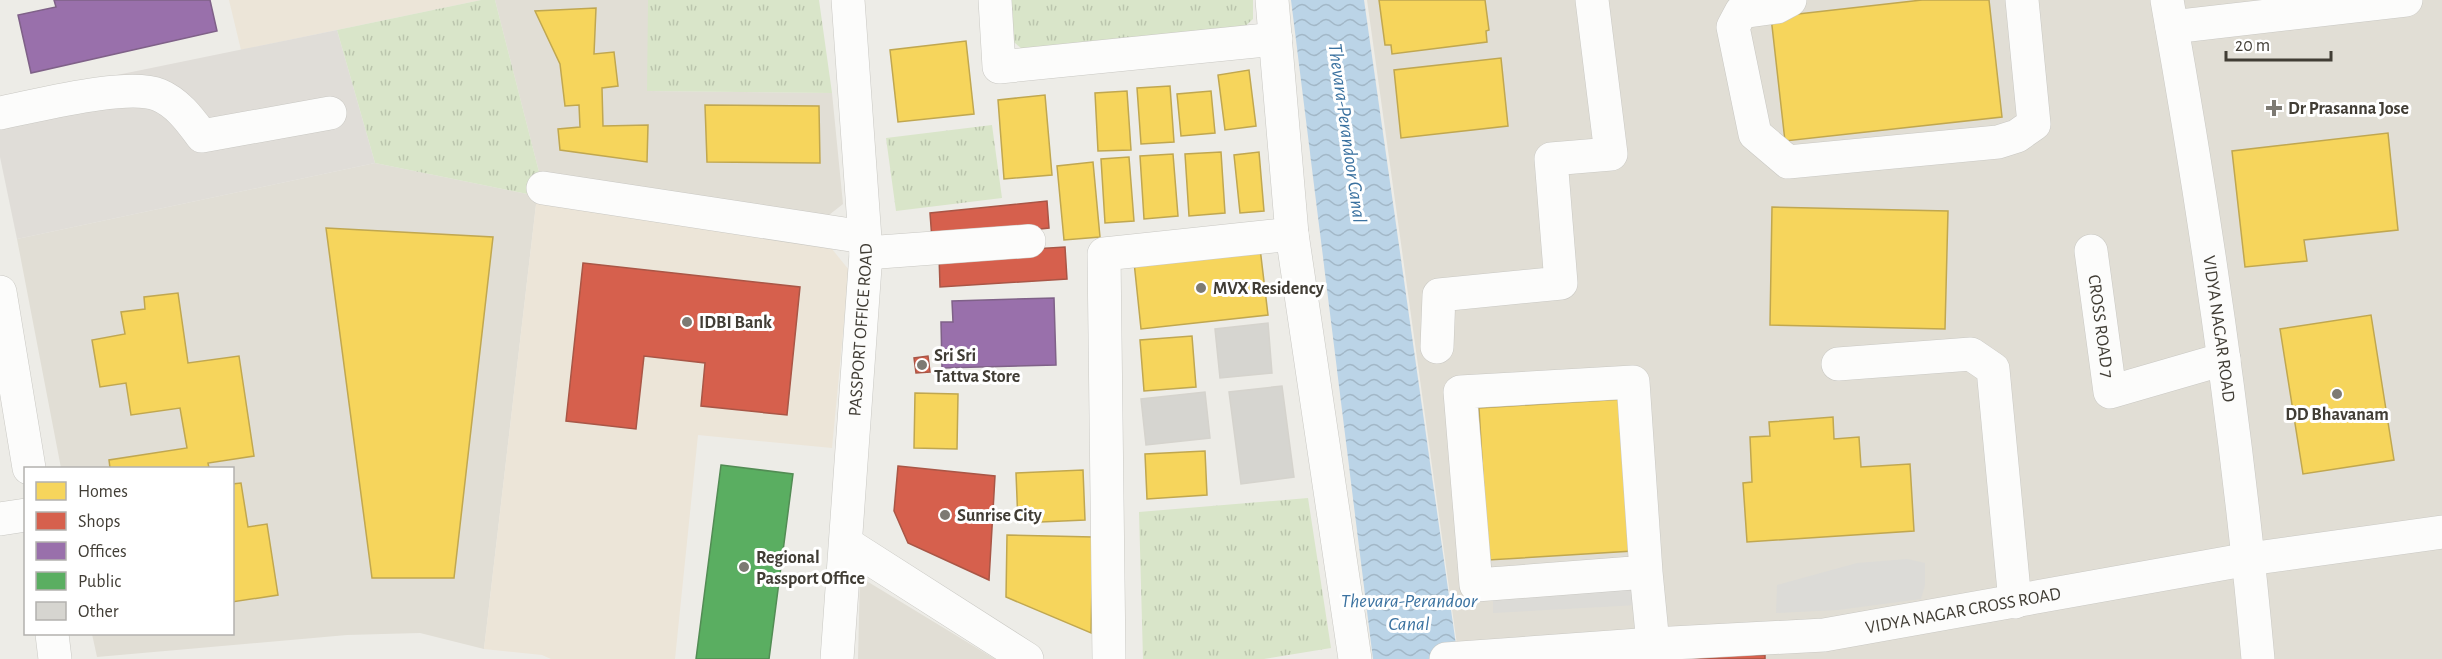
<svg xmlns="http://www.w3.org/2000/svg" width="2442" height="659" font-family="'Alegreya Sans',sans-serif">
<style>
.residential{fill:#e1ded5}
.commercial{fill:#ece5d8}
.industrial{fill:#e0ddd8}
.grass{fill:url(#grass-tufts)}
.parking{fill:#dcdbd7}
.water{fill:url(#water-waves)}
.homes{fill:#f6d55c;stroke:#c0a750;stroke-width:1.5}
.shops{fill:#d6604d;stroke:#a95646;stroke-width:1.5}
.offices{fill:#9970ab;stroke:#7f6188;stroke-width:1.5}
.public{fill:#5aae61;stroke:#528c54;stroke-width:1.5}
.building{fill:#d6d5d0;stroke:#d5d3cd;stroke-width:1.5}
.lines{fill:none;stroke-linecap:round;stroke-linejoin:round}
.minor-casing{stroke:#c9c8c3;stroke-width:34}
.minor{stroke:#fcfcfb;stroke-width:33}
.poi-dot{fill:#7d7a73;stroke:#fff;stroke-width:2}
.labels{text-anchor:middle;stroke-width:6;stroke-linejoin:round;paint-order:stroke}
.poi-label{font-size:18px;font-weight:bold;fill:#413d35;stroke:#fff;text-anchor:start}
.street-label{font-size:18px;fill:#413d35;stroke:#fff}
.water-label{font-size:20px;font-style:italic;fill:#3b72a0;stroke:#fff}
</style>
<defs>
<pattern id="grass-tufts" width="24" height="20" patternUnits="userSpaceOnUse" patternTransform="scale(1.5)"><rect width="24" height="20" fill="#d9e5c9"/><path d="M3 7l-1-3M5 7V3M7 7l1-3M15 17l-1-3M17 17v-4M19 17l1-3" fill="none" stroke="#bbc5ad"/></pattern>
<pattern id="water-waves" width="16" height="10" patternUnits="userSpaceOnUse" patternTransform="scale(1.5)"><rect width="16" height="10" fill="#bbd4e7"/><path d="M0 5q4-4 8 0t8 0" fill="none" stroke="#a2b7c7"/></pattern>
</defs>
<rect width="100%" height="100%" fill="#edece7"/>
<path class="residential" d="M495 0H648V91L832 93 843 204 820 222 539 172Z
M1367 0H2442V659H1459Z
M375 163 537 196 484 649 420 633 347 635 97 657 92 634H232V468H61L17 239Z
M860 577 995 659H858Z"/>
<path class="commercial" d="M229 0H481L241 50Z
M537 196 832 249 849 270 832 448 698 435 675 659H551L542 655 484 649Z"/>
<path class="industrial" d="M337 30 375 163 17 239 0 157V99Z"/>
<path class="grass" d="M481 0H495L539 172 537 196 375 163 337 30Z
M648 0H819L832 93 647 91Z
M1008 0H1253V19L1238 33 1026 52 1010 39Z
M992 125 1002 198 896 211 886 138Z
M1308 498 1331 648 1264 659H1143L1139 512Z"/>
<path class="parking" d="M1907 559 1925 563V585L1921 599 1838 610 1776 613 1777 585 1857 563Z
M1635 573 1638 605 1493 613V584Z"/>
<path class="water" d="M1291 0H1364L1458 659H1373Z"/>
<path class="homes" d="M1379 0H1485L1489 30 1486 31 1487 42 1392 54 1391 45H1385Z
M1922 0H1989L2002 117 1785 141 1771 17Z
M596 8 594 54 614 52 618 86 602 88 603 126 648 125 647 162 560 150 558 129 580 127 579 105 565 106 560 64 535 11Z
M966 41 974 114 898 122 890 50Z
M1501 58 1508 126 1401 138 1394 70Z
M1249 70 1256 126 1225 130 1218 75Z
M1170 86 1174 142 1141 144 1137 88Z
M1127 91 1131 150 1098 151 1095 93Z
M1211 91 1215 133 1181 136 1177 94Z
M1045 95 1052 175 1004 179 998 100Z
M705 105 819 106 820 163 707 162Z
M2388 133 2398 230 2304 240 2307 261 2245 267 2232 151Z
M1221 152 1225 213 1189 216 1185 154Z
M1259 152 1264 211 1240 213 1234 155Z
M1173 154 1178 216 1144 219 1140 156Z
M1129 157 1134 221 1105 223 1101 159Z
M1093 162 1100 237 1064 240 1057 166Z
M1772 207 1948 211 1945 329 1770 325Z
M326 228 493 237 454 578H372Z
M1260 248 1268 315 1141 329 1134 262Z
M178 293 188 363 239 356 254 456 208 463 209 468H110L109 460 187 448 180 408 131 415 126 383 100 387 92 340 125 334 121 312 145 309 144 297Z
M2371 315 2394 460 2303 474 2280 329Z
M1192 336 1196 387 1144 391 1140 340Z
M915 393 958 394 957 449 914 448Z
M1624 399 1633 551 1488 560 1479 408Z
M1833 417 1834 439 1859 437 1861 467 1910 464 1914 531 1747 542 1743 483 1752 482 1750 437 1770 436 1769 422Z
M1205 451 1207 495 1147 499 1145 454Z
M1083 470 1085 520 1018 523 1016 473Z
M241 483 248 527 267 524 278 595 232 602V484Z
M1007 535 1093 537 1091 633 1006 597Z"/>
<path class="shops" d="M1047 201 1049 228 932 240 930 213Z
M1065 247 1067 279 940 287 939 255Z
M583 263 800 287 787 415 701 406 705 363 644 356 636 429 566 421Z
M928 356 930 372 916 373 914 358Z
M898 466 995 476 989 580 908 543 894 511Z
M1765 655V659H1691V656Z"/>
<path class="offices" d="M54 0H210L217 31 31 73 18 15 56 7Z
M1054 298 1056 365 942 368 941 322H953L952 301Z"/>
<path class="public" d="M721 465 793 474 769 659H696Z"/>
<path class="building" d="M1268 323 1272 373 1220 378 1215 329Z
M1282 386 1294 477 1241 484 1229 392Z
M1205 392 1210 438 1146 445 1141 399Z"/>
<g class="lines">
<g class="minor-casing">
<g id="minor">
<path d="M995 0 999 67 1276 39"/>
<path d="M1272 0 1292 234 1355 659"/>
<path d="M1790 0 1777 7 1741 12 1733 27 1755 134 1788 162 1998 142 2017 136 2034 124 2022 0"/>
<path id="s1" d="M2167 0C2206 218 2238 438 2258 659"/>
<path d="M2172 27 2406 0"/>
<path d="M0 113C37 106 127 82 159 95 178 103 190 120 202 136L330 113"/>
<path d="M543 188 864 237"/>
<path id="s2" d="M2091 251 2110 392 2224 359"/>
<path d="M866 253 1029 241"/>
<path d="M0 292 29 468"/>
<path d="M1437 347 1439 295 1561 283 1551 159 1611 154 1592 0"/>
<path d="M1838 364 1971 354 1993 369 2015 602"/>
<path d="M0 519 26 515"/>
<path d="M847 544 1027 659"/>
<path d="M1646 572 1633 382 1460 392 1476 585 1646 572 1653 644"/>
<path d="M52 634 55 659"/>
<path id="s3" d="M837 659 866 253 848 0"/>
<path d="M1109 659 1104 254 1292 234"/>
<path id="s4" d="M1446 659 1653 644 1824 635 2249 559 2442 532"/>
</g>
</g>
<use href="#minor" class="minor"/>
</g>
<g class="poi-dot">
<path d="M2271 99h6v6h6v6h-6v6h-6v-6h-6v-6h6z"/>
<circle cx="1201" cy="288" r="6"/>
<circle cx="687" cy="322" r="6"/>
<circle cx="922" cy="365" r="6"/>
<circle cx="2337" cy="394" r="6"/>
<circle cx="945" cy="515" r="6"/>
<circle cx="744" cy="567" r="6"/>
</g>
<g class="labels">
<g class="poi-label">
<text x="2288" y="114">Dr Prasanna Jose</text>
<text x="1213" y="294">MVX Residency</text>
<text x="699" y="328">IDBI Bank</text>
<text x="934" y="361">Sri Sri<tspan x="934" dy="21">Tattva Store</tspan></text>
<text x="2337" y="420" text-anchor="middle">DD Bhavanam</text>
<text x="957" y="521">Sunrise City</text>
<text x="756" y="563">Regional<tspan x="756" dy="21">Passport Office</tspan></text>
</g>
<g class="street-label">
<text dy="6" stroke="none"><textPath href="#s2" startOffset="76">CROSS ROAD 7</textPath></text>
<text dy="6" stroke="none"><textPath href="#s3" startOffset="330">PASSPORT OFFICE ROAD</textPath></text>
<text dy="6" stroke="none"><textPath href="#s1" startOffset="333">VIDYA NAGAR ROAD</textPath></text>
<text dy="6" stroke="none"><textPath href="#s4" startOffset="520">VIDYA NAGAR CROSS ROAD</textPath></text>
</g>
<g class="water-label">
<text transform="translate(1348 133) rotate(82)" y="7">Thevara-Perandoor Canal</text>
<text x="1409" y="607">Thevara-Perandoor<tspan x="1409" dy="23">Canal</tspan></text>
</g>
</g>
<rect x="24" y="467" width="210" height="168" fill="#ffffff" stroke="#b3b1ae" stroke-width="1.5"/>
<rect x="36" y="482" width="30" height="18" fill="#f6d55c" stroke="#b3b1ae" stroke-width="1.5"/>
<text x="78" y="497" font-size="18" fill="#413d35">Homes</text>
<rect x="36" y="512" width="30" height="18" fill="#d6604d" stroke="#b3b1ae" stroke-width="1.5"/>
<text x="78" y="527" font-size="18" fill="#413d35">Shops</text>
<rect x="36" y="542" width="30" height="18" fill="#9970ab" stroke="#b3b1ae" stroke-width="1.5"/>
<text x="78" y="557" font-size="18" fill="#413d35">Offices</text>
<rect x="36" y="572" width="30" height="18" fill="#5aae61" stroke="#b3b1ae" stroke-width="1.5"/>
<text x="78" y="587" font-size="18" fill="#413d35">Public</text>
<rect x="36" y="602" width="30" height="18" fill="#d6d5d0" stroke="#b3b1ae" stroke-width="1.5"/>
<text x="78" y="617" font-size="18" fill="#413d35">Other</text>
<path d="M2226 51v9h105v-9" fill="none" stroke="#413d35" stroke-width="3"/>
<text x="2235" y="51" font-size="18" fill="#413d35" stroke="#ffffff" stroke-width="4.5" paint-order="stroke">20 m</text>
</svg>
